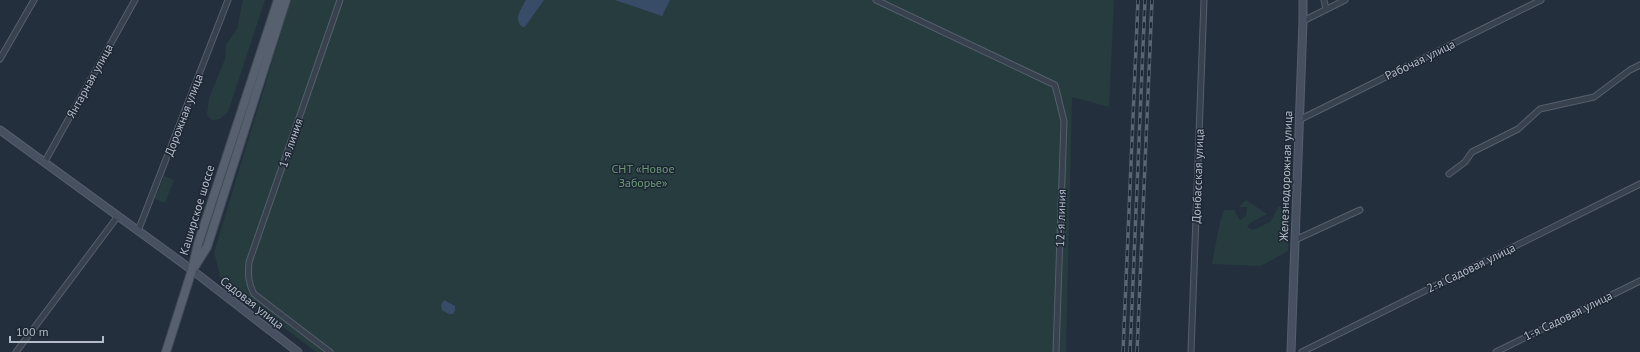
<svg xmlns="http://www.w3.org/2000/svg" width="1640" height="352" font-family="'PT Sans',sans-serif">
<style>
.green{fill:#263c3f}
.water{fill:#394c67}
.lines{fill:none;stroke-linecap:round;stroke-linejoin:round}
.street-casing{stroke:#565f6c;stroke-width:7}
.secondary-casing{stroke:#565f6c;stroke-width:9}
.primary-casing{stroke:#414a57;stroke-width:10}
.street{stroke:#38414e;stroke-width:5}
.secondary{stroke:#465061;stroke-width:7}
.primary{stroke:#56606e;stroke-width:8}
.rail-casing{stroke:#5a6575;stroke-width:3.5}
.rail{stroke:#1d2633;stroke-width:2;stroke-dasharray:6;stroke-linecap:butt}
.labels{text-anchor:middle;stroke-width:3;stroke-linejoin:round;paint-order:stroke}
.street-label{font-size:12px;fill:#b4bcc9;stroke:#1d2633}
.park-label{font-size:12px;fill:#6b9a76;stroke:#1d2633}
</style>
<rect width="100%" height="100%" fill="#242f3e"/>
<path class="green" d="M243 0H265L228 112 220 119 212 120 207 115 209 98 225 59 226 45 237 29Z
M291 0H1114L1109 107 1072 97 1066 352H316L221 280 214 252Z
M164 176 174 180 165 203 155 199Z
M1246 200 1267 214 1250 223 1247 227 1253 230 1270 222 1279 206 1289 215 1288 251 1261 266 1212 264 1220 222 1224 210H1234L1240 220 1246 216 1247 207H1239Z"/>
<path class="water" d="M526 0H544L527 24 524 27 521 26C514 18 521 9 526 0Z
M615 0H670L662 16Z
M444 300 455 306V310L453 314H449L442 310 441 305Z"/>
<g class="lines">
<g class="street-casing">
<path id="street" d="M876 0 1055 85 1064 121 1056 352
M1324 0 1326 9
M1303 21 1345 0
M0 59 34 0
M1299 120 1541 0
M44 163 135 0
M1449 174 1465 162 1472 152 1518 129 1540 109 1594 97 1630 70 1640 65
M138 231 228 0
M1295 240 1360 210
M16 352 118 216
M330 352 254 294C248 283 248 274 249 262L340 0
M1191 352 1204 0
M1302 352 1640 184
M1496 352 1640 281"/>
</g>
<g class="secondary-casing">
<path id="secondary" d="M0 130 192 270 298 352
M1291 352 1303 21V0"/>
</g>
<g class="primary-casing">
<path id="primary" d="M195 266 207 247 286 0
M166 352 192 270 198 244 278 0"/>
</g>
<use href="#street" class="street"/>
<use href="#secondary" class="secondary"/>
<use href="#primary" class="primary"/>
<g class="rail-casing">
<path id="rail" d="M1123 352 1138 0
M1130 352 1145 0
M1137 352 1152 0"/>
</g>
<use href="#rail" class="rail"/>
</g>
<g class="labels">
<g class="street-label">
<text transform="translate(1420 60) rotate(-26)" y="4">Рабочая улица</text>
<text transform="translate(90 81) rotate(-61)" y="4">Янтарная улица</text>
<text transform="translate(184 115) rotate(-69)" y="4">Дорожная улица</text>
<text transform="translate(291 143) rotate(-71)" y="4">1-я линия</text>
<text transform="translate(1198 176) rotate(-88)" y="4">Донбасская улица</text>
<text transform="translate(1286 176) rotate(-88)" y="4">Железнодорожная улица</text>
<text transform="translate(197 210) rotate(-73)" y="4">Каширское шоссе</text>
<text transform="translate(1061 218) rotate(-88)" y="4">12-я линия</text>
<text transform="translate(1471 268) rotate(-26)" y="4">2-я Садовая улица</text>
<text transform="translate(252 303) rotate(38)" y="4">Садовая улица</text>
<text transform="translate(1568 316) rotate(-26)" y="4">1-я Садовая улица</text>
</g>
<g class="park-label">
<text x="643" y="173">СНТ «Новое<tspan x="643" dy="14">Заборье»</tspan></text>
</g>
</g>
<path d="M10 336v6h93v-6" fill="none" stroke="#b4bcc9" stroke-width="2"/>
<text x="16" y="336" font-size="12" fill="#b4bcc9" stroke="#1d2633" stroke-width="3" paint-order="stroke">100 m</text>
</svg>
